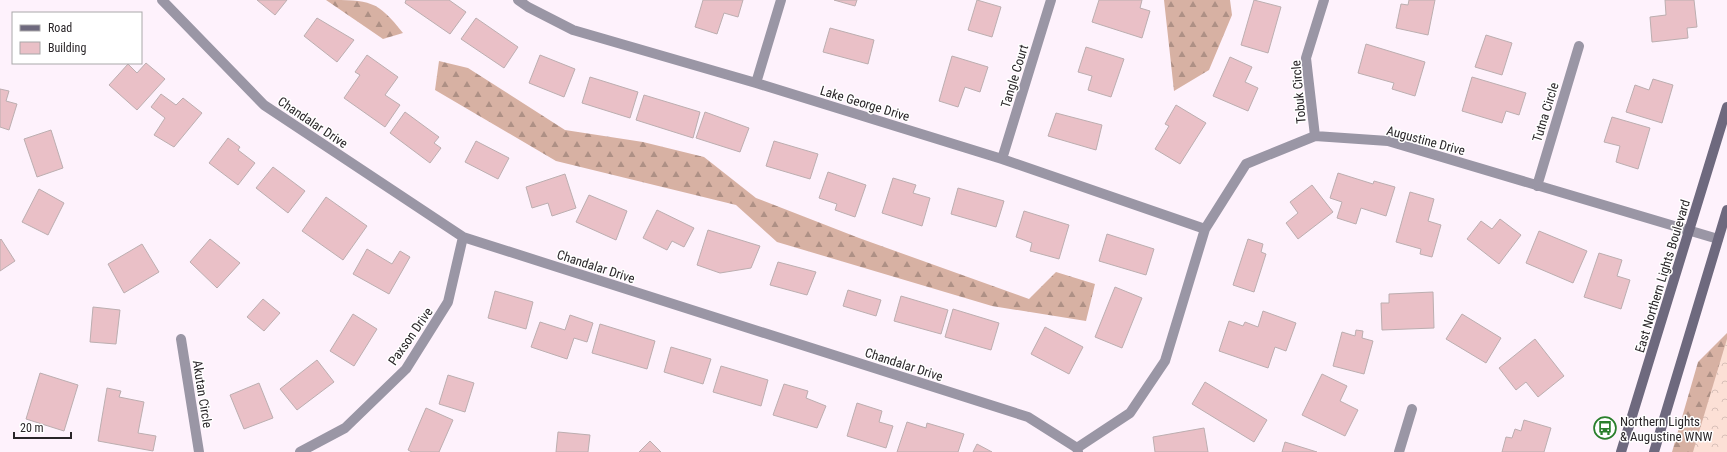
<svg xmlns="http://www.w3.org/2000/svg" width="1727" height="452" font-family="'Roboto Condensed',sans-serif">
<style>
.forest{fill:url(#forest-firs)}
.park{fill:url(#park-crowns)}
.building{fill:#eac0c7;stroke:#bcaeb0}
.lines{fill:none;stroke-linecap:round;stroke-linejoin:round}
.minor{stroke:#9a96a5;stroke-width:10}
.secondary{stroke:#6e697e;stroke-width:10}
.labels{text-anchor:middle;stroke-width:3;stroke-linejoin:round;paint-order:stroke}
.street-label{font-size:13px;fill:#292528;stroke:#fff}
.poi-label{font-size:13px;fill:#292528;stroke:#fff;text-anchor:start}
</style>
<defs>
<pattern id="forest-firs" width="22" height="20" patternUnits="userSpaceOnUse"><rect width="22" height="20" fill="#d7b1a3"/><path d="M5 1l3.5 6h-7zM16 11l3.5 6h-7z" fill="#ae9085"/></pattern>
<pattern id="park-crowns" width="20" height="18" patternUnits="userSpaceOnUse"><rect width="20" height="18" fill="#fce0d6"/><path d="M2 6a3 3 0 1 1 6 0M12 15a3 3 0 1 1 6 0" fill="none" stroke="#d8c0b8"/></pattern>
</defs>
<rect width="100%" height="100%" fill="#fef2fc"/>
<path class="forest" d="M326 0C370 0 377 0 403 33L383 39Z
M1164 0H1230L1232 15 1209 70 1174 91Z
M439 61 468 68 565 130 643 142 704 157 756 198 859 238 1029 299 1056 272 1095 284 1086 321 992 306 777 242 736 205 556 161 435 90Z
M1727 333V452H1672L1698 362Z"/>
<path class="park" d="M1727 339V452H1693Z"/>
<path class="building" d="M257 0H287L275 15Z
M406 0H449L466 12 450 34 405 3Z
M703 0H743L738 17 724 13 717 34 695 27Z
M834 0H857L855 6Z
M977 0 1001 7 992 37 968 30Z
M1099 0H1142L1140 8 1150 11 1142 38 1092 22Z
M1254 0 1281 7 1268 53 1241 45Z
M1409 0H1435L1428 35 1396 28 1401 4 1408 5Z
M1665 0H1694L1697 27 1687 28 1688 38 1652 42 1650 17 1666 15Z
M317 18 354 40 337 62 304 36Z
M476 18 518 47 504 68 461 39Z
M830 28 874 40 868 64 823 52Z
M1486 35 1512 43 1502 75 1475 67Z
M1366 44 1425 62 1415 96 1392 89 1394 83 1358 73Z
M1086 47 1124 59 1111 97 1088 90 1092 76 1078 72Z
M367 55 398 77 385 95 400 105 385 127 344 98 360 75 355 72Z
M540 55 575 69 564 97 529 83Z
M952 56 988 67 980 92 965 87 958 107 939 101Z
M1230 57 1252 67 1245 82 1258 88 1248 111 1213 96Z
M146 63 165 79 137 110 109 85 128 64 137 73Z
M590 77 638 92 630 118 582 103Z
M1472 77 1526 93 1519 115 1506 111 1502 123 1462 111Z
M1653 79 1673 85 1662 123 1626 112 1635 85 1649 90Z
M0 89 9 91 6 101 17 104 9 130 0 127Z
M161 94 176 105 183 98 202 113 174 147 154 135 165 118 151 107Z
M644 95 700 112 693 138 636 120Z
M1176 105 1206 123 1180 164 1155 149 1169 126 1165 124Z
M405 112 439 137 434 143 441 148 430 163 390 133Z
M705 112 749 128 740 152 696 138Z
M1056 113 1102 125 1096 150 1048 136Z
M1612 117 1650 128 1638 169 1616 162 1620 146 1604 142Z
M51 130 63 168 37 177 24 139Z
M228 138 240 147 238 150 255 163 238 185 209 163Z
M476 141 509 158 498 179 465 162Z
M774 141 818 154 810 179 766 166Z
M273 167 305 191 288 213 256 188Z
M828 172 866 185 855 217 835 210 837 204 819 198Z
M1338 173 1373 184 1374 181 1395 187 1386 216 1361 208 1356 224 1337 218 1342 202 1330 198Z
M565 174 576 208 552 216 548 203 532 208 526 187Z
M893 178 916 185 913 193 930 198 922 226 882 213Z
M1312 185 1333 212 1298 239 1286 223 1298 213 1290 202Z
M958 188 1004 201 996 227 951 214Z
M39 189 64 203 48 235 22 222Z
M1410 192 1434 199 1428 221 1441 225 1432 257 1420 254 1421 249 1396 242Z
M589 195 627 211 616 240 576 222Z
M326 197 367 226 343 260 302 231Z
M657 210 694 228 684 247 672 241 667 250 643 238Z
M1024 211 1069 225 1059 259 1030 251 1032 243 1016 237Z
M1500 219 1521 235 1499 264 1467 239 1481 221 1492 229Z
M708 230 760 246 751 268 720 273 697 265Z
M1539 231 1587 251 1573 283 1526 263Z
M1107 234 1154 249 1146 275 1099 261Z
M1 239 15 261 0 271V240Z
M210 239 240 263 217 288 190 262Z
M1248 239 1263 244 1261 252 1266 254 1254 292 1233 285Z
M142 244 159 272 124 293 108 264Z
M367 249 392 264 400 251 410 257 389 294 353 274Z
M1599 253 1622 260 1617 276 1630 280 1621 309 1584 297Z
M778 262 816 272 807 295 770 285Z
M1115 287 1142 298 1122 348 1095 337Z
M848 290 881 300 876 316 843 306Z
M495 291 533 302 526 329 488 318Z
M1433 292 1434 328 1382 330 1381 303H1389V294Z
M901 296 948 310 941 334 894 321Z
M263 299 280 313 264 331 247 317Z
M93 307 120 310 116 344 90 342Z
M953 309 999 323 991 350 945 337Z
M1263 311 1296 323 1286 351 1275 347 1268 368 1219 351 1229 321 1243 326 1245 322 1258 327Z
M353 314 377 329 354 366 330 351Z
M1462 314 1501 338 1486 363 1446 339Z
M570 315 593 323 587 342 574 338 567 359 531 347 540 322 565 330Z
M600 324 655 341 647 369 592 353Z
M1045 327 1083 347 1069 374 1031 354Z
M1356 330 1363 331 1362 338 1373 341 1364 374 1333 366 1342 332 1355 336Z
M1535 339 1564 376 1538 397 1526 382 1516 390 1499 368Z
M671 347 711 359 703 384 664 372Z
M317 360 334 382 297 410 280 389Z
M721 366 768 380 761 406 713 392Z
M40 373 78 385 64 431 26 419Z
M1322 374 1347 386 1340 401 1358 410 1345 436 1302 415Z
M448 375 474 383 465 412 439 404Z
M1205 382 1267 420 1254 442 1192 404Z
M259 383 273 418 244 429 230 395Z
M784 384 808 391 806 398 826 406 817 428 773 415Z
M107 388 121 391 119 397 144 402 138 433 156 436 153 451 98 441Z
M857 403 882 411 879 422 893 426 886 448 847 436Z
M426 408 453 420 439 452H412L408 450Z
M1524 420 1551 428 1544 452H1502L1506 437 1512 438 1515 429 1521 431Z
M907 422 926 428 927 423 964 434 958 452H897Z
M1204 428 1208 452H1155L1153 437Z
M558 432 590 435 588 452H556Z
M650 441 661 452H639Z
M1285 442 1317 452H1282Z
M977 444 992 452H973Z"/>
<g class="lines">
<path class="minor" d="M162 0 264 105 463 237 1028 417 1077 448 1078 452
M518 0 528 7 573 30 756 83 1002 159 1205 229
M756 83 781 0
M1315 136 1306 58 1324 0
M1002 159 1051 0
M1537 186 1579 46
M181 339 199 452
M1077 448 1130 413 1165 361 1205 229 1246 164 1315 136 1388 141 1718 239
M300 452 345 428 406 369 448 302 463 237
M1399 452 1412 409"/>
<path class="secondary" d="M1621 452 1727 107
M1654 452 1727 210"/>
</g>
<defs>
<g id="bus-ring" transform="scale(1.15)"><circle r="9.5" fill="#fff" stroke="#2a7f2c" stroke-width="1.5"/><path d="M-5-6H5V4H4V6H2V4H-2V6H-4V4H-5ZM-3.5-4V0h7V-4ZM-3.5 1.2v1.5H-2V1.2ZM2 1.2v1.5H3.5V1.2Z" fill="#2a7f2c"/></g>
</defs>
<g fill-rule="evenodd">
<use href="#bus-ring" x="1605" y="428"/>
</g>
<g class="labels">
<g class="street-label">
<text transform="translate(1014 76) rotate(-73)" y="5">Tangle Court</text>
<text transform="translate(1298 92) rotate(-95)" y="5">Tobuk Circle</text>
<text transform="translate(865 103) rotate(17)" y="5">Lake George Drive</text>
<text transform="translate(1545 112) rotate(-73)" y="5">Tutna Circle</text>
<text transform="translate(313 122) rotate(34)" y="5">Chandalar Drive</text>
<text transform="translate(1426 140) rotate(15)" y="5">Augustine Drive</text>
<text transform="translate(596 266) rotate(18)" y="5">Chandalar Drive</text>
<text transform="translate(1662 276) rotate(-73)" y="5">East Northern Lights Boulevard</text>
<text transform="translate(410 336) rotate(-55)" y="5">Paxson Drive</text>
<text transform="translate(904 364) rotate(18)" y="5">Chandalar Drive</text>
<text transform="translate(203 394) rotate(81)" y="5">Akutan Circle</text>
</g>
<g class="poi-label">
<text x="1620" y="426">Northern Lights<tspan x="1620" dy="15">&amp; Augustine WNW</tspan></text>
</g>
</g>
<rect x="12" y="12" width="130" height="52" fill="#ffffff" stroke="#a9a8a9"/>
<rect x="20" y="25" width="20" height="6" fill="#6e697e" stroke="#a9a8a9"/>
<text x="48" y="32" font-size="12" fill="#292528">Road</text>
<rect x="20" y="42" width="20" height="12" fill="#eac0c7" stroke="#a9a8a9"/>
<text x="48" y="52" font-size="12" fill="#292528">Building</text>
<path d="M14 432v6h57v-6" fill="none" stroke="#292528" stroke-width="2"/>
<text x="20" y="432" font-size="12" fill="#292528" stroke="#ffffff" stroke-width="3" paint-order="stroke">20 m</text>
</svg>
